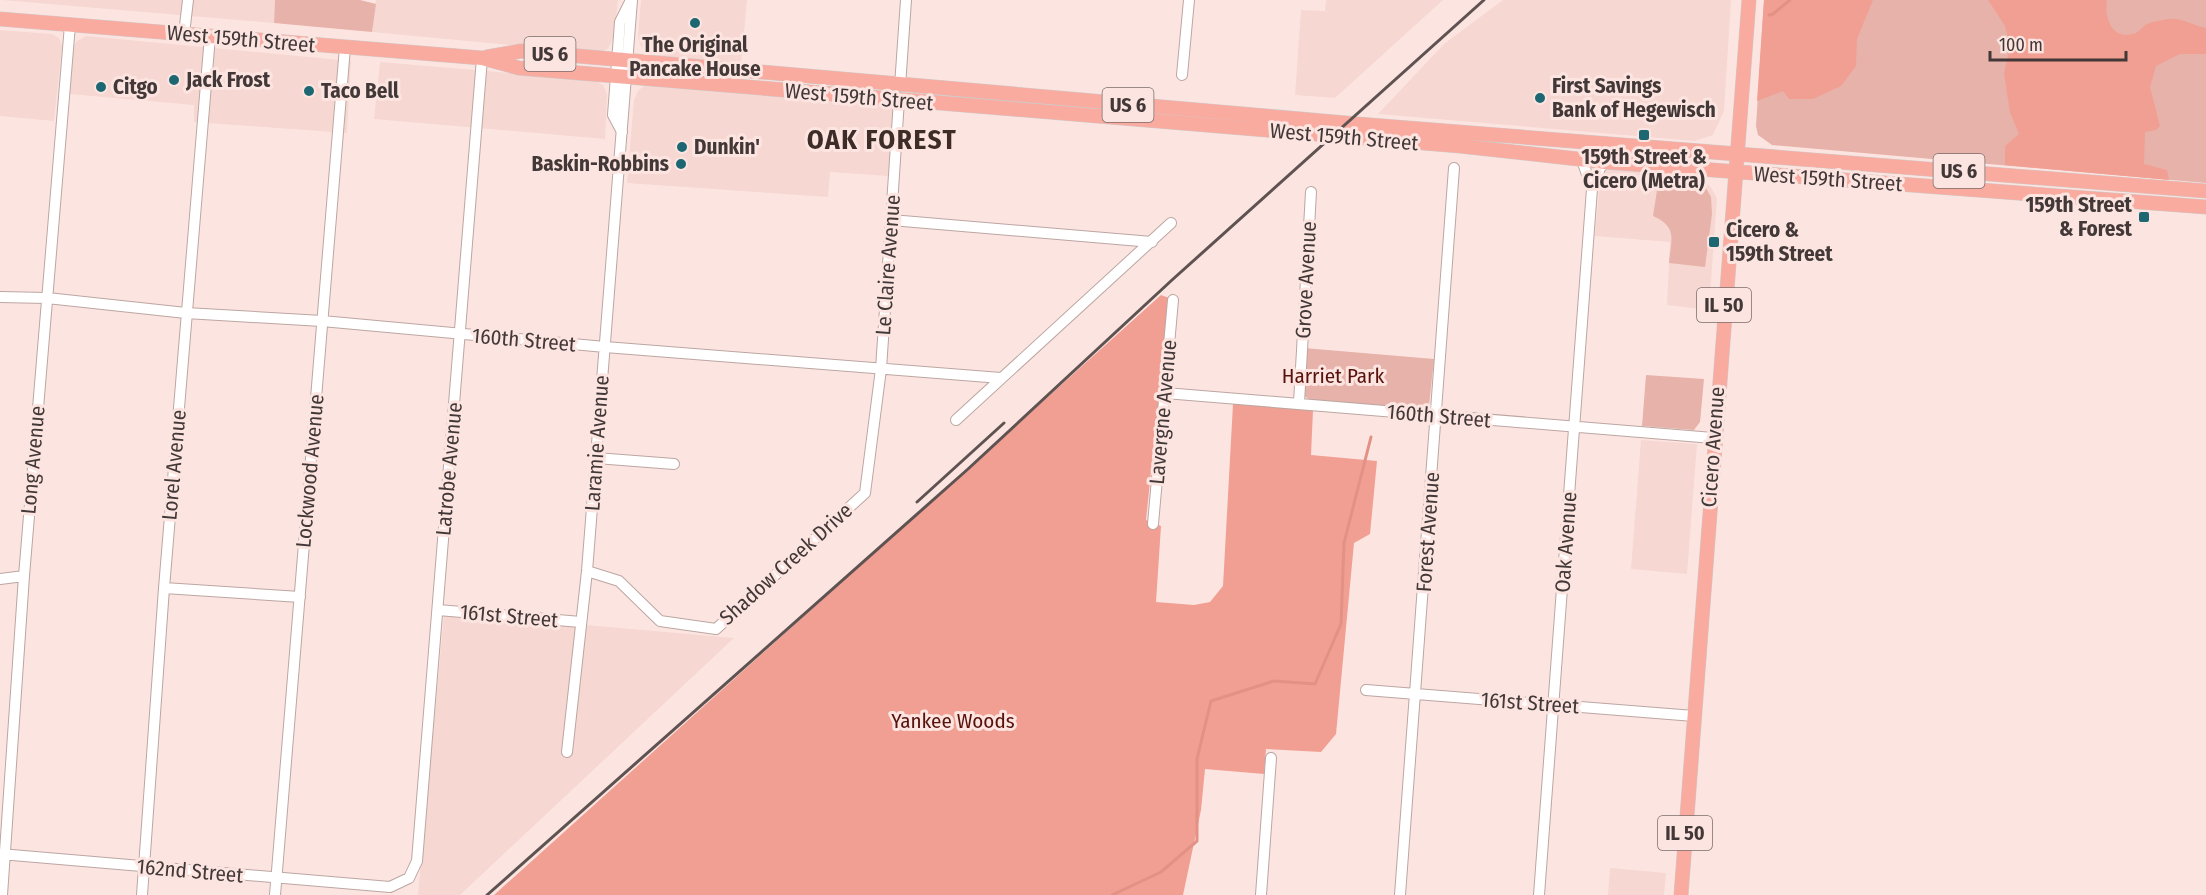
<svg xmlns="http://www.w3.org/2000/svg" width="2206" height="895" font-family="'Fira Sans Condensed',sans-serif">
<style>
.built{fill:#f6d7d1}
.green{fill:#e7b2a9}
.forest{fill:#f19f93}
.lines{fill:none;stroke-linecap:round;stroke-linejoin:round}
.stream{stroke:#e29285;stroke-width:3}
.minor-casing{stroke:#bca6a2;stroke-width:12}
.major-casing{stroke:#cecbcb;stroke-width:15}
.minor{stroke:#fff;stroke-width:10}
.major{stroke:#faaba0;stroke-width:14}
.rail{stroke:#5f5352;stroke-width:3}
.poi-dot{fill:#1d6772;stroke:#fce5e1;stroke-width:2}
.labels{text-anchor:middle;stroke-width:6;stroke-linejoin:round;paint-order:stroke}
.shield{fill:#fce5e1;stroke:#7a6c6a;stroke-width:1.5}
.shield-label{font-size:20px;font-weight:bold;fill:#423837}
.street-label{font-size:21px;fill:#423837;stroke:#fce5e1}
.poi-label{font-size:21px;font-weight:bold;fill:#423837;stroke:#fce5e1;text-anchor:start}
.park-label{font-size:21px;fill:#58110b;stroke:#fce5e1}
.district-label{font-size:27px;font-weight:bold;letter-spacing:1.5px;fill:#3e2c29;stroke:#fce5e1}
</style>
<rect width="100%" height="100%" fill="#fce5e1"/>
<path class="built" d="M2 0H275L274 23Z
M376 0H618L614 36 608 49 596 53 372 32Z
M641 0H747L741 64 651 56 641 47 638 37Z
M1326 0H1443L1335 98 1295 95 1301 10 1325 11Z
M1503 0H1731L1724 111 1713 135 1695 141 1378 114 1444 44Z
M0 30 52 34 59 38 62 46 54 121 0 116Z
M86 36 351 61 347 133 194 122V105L69 94 74 46 77 41Z
M380 62 593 80 603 85 607 94 605 139 374 119Z
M652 84 891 104 893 109 888 176 830 172 828 197 627 183 634 100 638 91 645 85Z
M1601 167 1699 179 1710 186 1717 198 1709 310 1667 305 1670 242 1595 236Z
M1641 440 1697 444 1687 574 1631 569Z
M444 615 586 625 734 638 460 895H418Z
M1610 868 1666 873 1664 895H1608Z"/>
<path class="green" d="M275 0H360L376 4 372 32 274 23Z
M1764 0H2206V183L1772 145 1758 135 1756 126Z
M1659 178 1699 184 1706 188 1711 197 1712 214 1705 267 1669 263C1671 239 1678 227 1653 216Z
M1304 348 1434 359 1429 406 1425 408 1310 400 1303 395Z
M1646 375 1704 379 1700 422 1694 430 1642 426Z"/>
<path class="forest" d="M1764 0H1873L1857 39 1856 66 1841 86 1813 99H1789L1783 91 1757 101Z
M1988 0H2107C2104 18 2112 42 2136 33 2140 31 2143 26 2147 24 2153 22 2168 18 2175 19 2185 20 2195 26 2206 28V54H2180L2156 66 2150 87 2160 126 2156 130 2145 132 2144 164 2167 170 2169 180 2005 165V146L2019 134 2010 112 2004 73 2010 47 2005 26Z
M1161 295 1169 298 1146 520 1161 526 1156 602 1194 605 1210 602 1223 586 1233 404 1313 410 1311 455 1377 461 1370 534 1354 543 1336 734 1321 752 1266 749 1264 774 1205 769 1201 810 1183 895H494Z"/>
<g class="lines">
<path class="stream" d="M1769 15 1773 14 1790 0
M1112 895 1161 872 1197 841V759L1211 701 1274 681 1315 684 1341 624 1344 543 1371 437"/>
<g class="minor-casing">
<path id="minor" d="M184 34 188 0
M1182 75 1189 0
M900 86 906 0
M622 132 613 115 616 76 620 22 631 0
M1582 160 1592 189
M891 220 1152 242
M0 297 47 298 186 313 322 321 605 347 1001 378
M1165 393 1713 438
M1299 403 1311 192
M956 420 1171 223
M596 458 674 464
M1153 524 1173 300
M587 571 619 581 660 621 716 629 865 493 881 369 899 100
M0 579 24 576
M164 588 300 597
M438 610 581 622
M1366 690 1694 716
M567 752 587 571 632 0
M0 854 390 887 409 878 417 861 482 58
M2 895 24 576 70 25
M142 895 164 588 210 36
M275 895 345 47
M1261 895 1271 758
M1400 895 1454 168
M1539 895 1592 189 1600 168 1605 162"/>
</g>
<g class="major-casing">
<path id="major" d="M0 19 482 58 519 68 1460 146 1605 162 2206 207
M487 57 521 51 1357 124 2206 191
M1681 895 1749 0"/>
</g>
<use href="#minor" class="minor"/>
<use href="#major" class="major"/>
<path class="rail" d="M917 502 1004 423
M487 895 968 469 1172 280 1484 0"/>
</g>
<g class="poi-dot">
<circle cx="695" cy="23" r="6"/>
<circle cx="174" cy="80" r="6"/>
<circle cx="101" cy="87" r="6"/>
<circle cx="309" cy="91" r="6"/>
<circle cx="1540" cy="98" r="6"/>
<rect x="1638" y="129" width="12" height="12" rx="3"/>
<circle cx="682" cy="147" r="6"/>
<circle cx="681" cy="164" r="6"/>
<rect x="2138" y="211" width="12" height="12" rx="3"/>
<rect x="1708" y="236" width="12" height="12" rx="3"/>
</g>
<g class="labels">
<g class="shield">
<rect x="524.5" y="37" width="51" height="34" rx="4.5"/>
<rect x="1102.5" y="88" width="51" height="34" rx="4.5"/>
<rect x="1933.5" y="154" width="51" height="34" rx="4.5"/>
<rect x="1697" y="288" width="54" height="34" rx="4.5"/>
<rect x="1658" y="816" width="54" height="34" rx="4.5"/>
</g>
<g class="shield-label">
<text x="550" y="61">US 6</text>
<text x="1128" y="112">US 6</text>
<text x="1959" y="178">US 6</text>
<text x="1724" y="312">IL 50</text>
<text x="1685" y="840">IL 50</text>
</g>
<g class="street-label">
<text transform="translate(241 39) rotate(5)" y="7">West 159th Street</text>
<text transform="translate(859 97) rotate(5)" y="7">West 159th Street</text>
<text transform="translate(1344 137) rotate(5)" y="7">West 159th Street</text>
<text transform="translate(1828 179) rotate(4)" y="7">West 159th Street</text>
<text transform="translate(888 265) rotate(-86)" y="7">Le Claire Avenue</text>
<text transform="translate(1306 280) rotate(-87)" y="7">Grove Avenue</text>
<text transform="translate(524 340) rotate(5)" y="7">160th Street</text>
<text transform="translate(1163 412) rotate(-85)" y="7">Lavergne Avenue</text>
<text transform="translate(1439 416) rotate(5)" y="7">160th Street</text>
<text transform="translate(597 443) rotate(-86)" y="7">Laramie Avenue</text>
<text transform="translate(1713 447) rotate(-86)" y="7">Cicero Avenue</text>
<text transform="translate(33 460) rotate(-85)" y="7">Long Avenue</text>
<text transform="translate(174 465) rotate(-85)" y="7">Lorel Avenue</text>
<text transform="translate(449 469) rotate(-85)" y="7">Latrobe Avenue</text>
<text transform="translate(310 471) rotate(-85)" y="7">Lockwood Avenue</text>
<text transform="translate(1428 532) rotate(-86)" y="7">Forest Avenue</text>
<text transform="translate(1566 542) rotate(-86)" y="7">Oak Avenue</text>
<text transform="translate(786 564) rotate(-42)" y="7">Shadow Creek Drive</text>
<text transform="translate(509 616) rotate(5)" y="7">161st Street</text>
<text transform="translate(1530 703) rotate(4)" y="7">161st Street</text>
<text transform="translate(190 871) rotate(5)" y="7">162nd Street</text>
</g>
<g class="poi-label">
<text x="695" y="52" text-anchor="middle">The Original<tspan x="695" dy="24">Pancake House</tspan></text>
<text x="186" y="87">Jack Frost</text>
<text x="1552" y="93">First Savings<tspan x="1552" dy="24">Bank of Hegewisch</tspan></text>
<text x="113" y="94">Citgo</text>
<text x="321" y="98">Taco Bell</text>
<text x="694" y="154">Dunkin'</text>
<text x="1644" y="164" text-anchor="middle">159th Street &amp;<tspan x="1644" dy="24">Cicero (Metra)</tspan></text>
<text x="669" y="171" text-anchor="end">Baskin-Robbins</text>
<text x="2132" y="212" text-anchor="end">159th Street<tspan x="2132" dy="24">&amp; Forest</tspan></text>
<text x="1726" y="237">Cicero &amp;<tspan x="1726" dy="24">159th Street</tspan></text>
</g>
<g class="park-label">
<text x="1333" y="383">Harriet Park</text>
<text x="953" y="728">Yankee Woods</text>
</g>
<g class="district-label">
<text x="882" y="149">OAK FOREST</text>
</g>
</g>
<path d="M1990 51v9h136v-9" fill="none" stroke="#423837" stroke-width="3"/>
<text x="1999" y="51" font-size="18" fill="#423837" stroke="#fce5e1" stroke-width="4.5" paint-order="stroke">100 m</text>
</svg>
